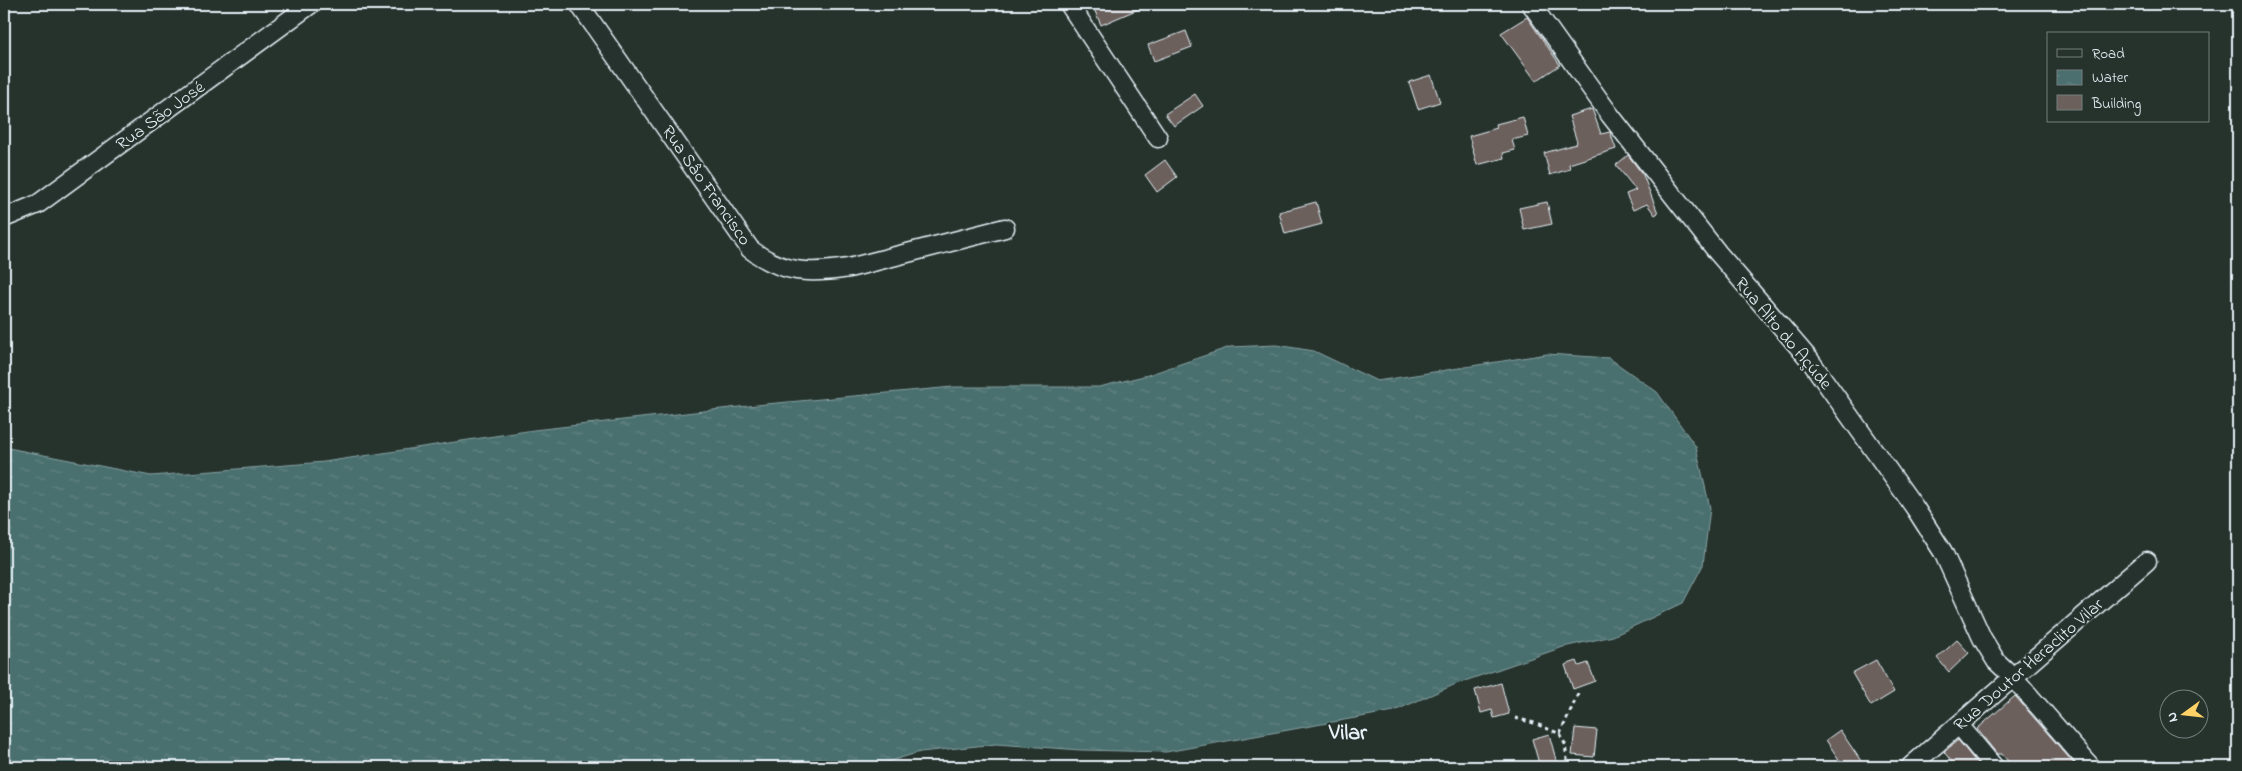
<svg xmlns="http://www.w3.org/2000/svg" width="2242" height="771" font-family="'Indie Flower',sans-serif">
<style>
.water{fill:url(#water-ripples);stroke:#89a3a5}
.building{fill:#6c605c;stroke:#e8f1f8}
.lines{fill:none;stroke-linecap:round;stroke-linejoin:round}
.minor-casing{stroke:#e8f1f8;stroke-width:21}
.path{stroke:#e8f1f8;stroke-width:3;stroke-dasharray:4 4;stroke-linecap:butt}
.minor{stroke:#26332d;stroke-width:18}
.labels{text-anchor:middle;stroke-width:4.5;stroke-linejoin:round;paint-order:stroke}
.street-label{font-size:18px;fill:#e8f1f8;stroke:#26332d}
.district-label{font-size:22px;font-weight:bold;fill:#e8f1f8;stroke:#26332d}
</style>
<defs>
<pattern id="water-ripples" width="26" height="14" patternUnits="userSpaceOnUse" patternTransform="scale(1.25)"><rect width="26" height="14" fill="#4a6f6e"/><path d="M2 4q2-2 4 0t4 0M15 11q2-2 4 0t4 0" fill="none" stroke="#648483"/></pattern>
</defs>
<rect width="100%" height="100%" fill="#26332d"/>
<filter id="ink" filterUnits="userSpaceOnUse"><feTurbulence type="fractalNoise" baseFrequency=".02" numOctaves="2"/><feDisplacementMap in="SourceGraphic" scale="10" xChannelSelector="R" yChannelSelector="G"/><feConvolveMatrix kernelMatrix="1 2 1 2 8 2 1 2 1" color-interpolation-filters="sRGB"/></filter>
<g filter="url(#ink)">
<path class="water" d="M1276 345 1314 351 1377 381 1547 354 1609 358 1657 392 1696 447 1710 508 1703 565 1683 603 1613 636 1563 647 1456 684 1394 711 1166 752 1081 750 996 744 920 752 871 767H4V452L8 448 151 476 324 462 534 430 766 404 953 387H1099L1148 375 1230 347Z"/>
<path class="building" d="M1106 4H1150L1101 25 1094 9Z
M1527 17 1560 65 1536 81 1501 33Z
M1186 31 1192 47 1154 61 1148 45Z
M1431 75 1440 102 1418 109 1409 82Z
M1195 94 1203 106 1174 126 1165 114Z
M1592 109 1601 134 1610 132 1616 149 1569 164 1570 169 1550 175 1544 153 1576 144 1577 142 1569 116Z
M1523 117 1528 136 1512 140 1515 150 1503 153 1504 158 1477 165 1469 136 1497 128 1496 124Z
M1628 155 1643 175 1658 213 1655 215 1647 204 1633 210 1626 194 1636 190 1616 165Z
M1165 160 1177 177 1157 192 1145 175Z
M1316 202 1322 224 1285 234 1279 212Z
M1547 202 1552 224 1524 230 1519 208Z
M1957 640 1969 653 1949 672 1937 658Z
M1876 660 1894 692 1871 706 1852 673Z
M1577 661 1579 666 1588 663 1595 681 1573 689 1565 665Z
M1501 683 1509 714 1494 718 1492 710 1481 713 1475 690Z
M2015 696 2077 767H2013L2002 754H1997L1977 729Z
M1575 728 1597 730 1594 757 1572 755Z
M1840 730 1865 767H1844L1826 740Z
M1549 734 1558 767H1540L1532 739Z
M1958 740 1980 767H1956L1944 752Z"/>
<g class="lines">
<g class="minor-casing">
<path id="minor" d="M579 4 750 249C783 274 809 274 849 268L1005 228
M1069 4 1158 138
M1531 4 1610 115 1718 253 1809 359 1915 508 1943 552 1982 638 1996 661 2013 677 2091 767
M4 218 38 204 311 4
M1959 725 1994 767
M1910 767 2147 561"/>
</g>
<path class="path" d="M1515 718 1534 723 1560 734 1565 744 1568 767
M1560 734 1579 692"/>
<use href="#minor" class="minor"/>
</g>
</g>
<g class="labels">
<g class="street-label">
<text transform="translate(160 115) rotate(-36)" y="6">Rua São José</text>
<text transform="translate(707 185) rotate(55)" y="6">Rua Sâo Francisco</text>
<text transform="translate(1784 333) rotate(50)" y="6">Rua Alto do Açúde</text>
<text transform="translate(2028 664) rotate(-41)" y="6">Rua Doutor Heraclito Vilar</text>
</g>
<g class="district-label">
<text x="1348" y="739">Vilar</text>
</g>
</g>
<rect width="2242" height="771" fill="none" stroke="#26332d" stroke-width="20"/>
<rect x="10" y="10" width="2222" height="751" fill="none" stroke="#e8f1f8" stroke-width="2" filter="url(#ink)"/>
<rect x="2047" y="32" width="162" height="90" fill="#26332d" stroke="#747f7e"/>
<rect x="2057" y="49" width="25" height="8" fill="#26332d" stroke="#747f7e"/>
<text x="2092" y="58" font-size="15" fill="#e8f1f8">Road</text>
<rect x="2057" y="70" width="25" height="15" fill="url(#water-ripples)" stroke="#747f7e"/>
<text x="2092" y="82" font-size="15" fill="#e8f1f8">Water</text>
<rect x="2057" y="95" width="25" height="15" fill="#6c605c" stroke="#747f7e"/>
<text x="2092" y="108" font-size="15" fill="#e8f1f8">Building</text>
<g transform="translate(2184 714) rotate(255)"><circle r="24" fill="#26332d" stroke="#747f7e"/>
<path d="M0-4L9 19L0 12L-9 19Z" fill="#ffd166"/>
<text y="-8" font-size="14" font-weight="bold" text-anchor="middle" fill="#e8f1f8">N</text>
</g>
</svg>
